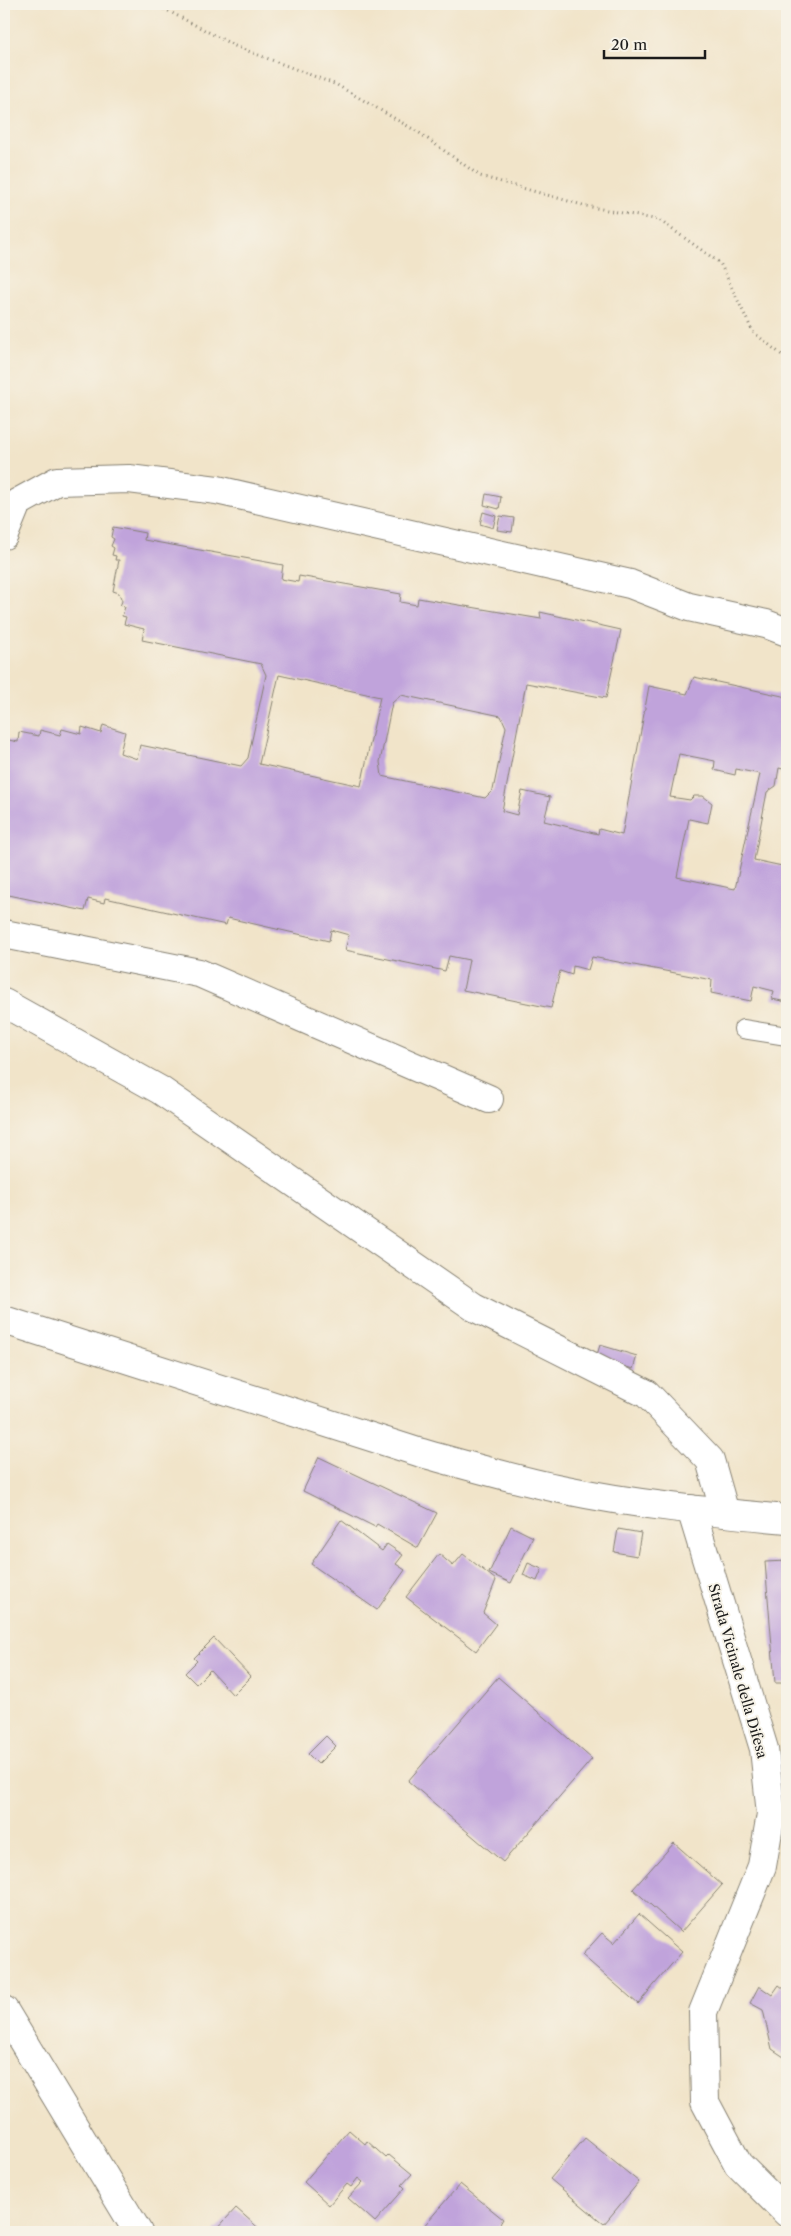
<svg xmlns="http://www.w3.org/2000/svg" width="791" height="2236" font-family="'Libre Caslon Text',serif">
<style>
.building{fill:#c0a3db;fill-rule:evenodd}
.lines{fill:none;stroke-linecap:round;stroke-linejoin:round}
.lane-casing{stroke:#868072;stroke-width:20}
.street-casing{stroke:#868072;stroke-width:30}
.secondary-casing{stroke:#868072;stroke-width:30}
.path{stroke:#868072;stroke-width:3;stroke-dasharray:1 4;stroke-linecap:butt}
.lane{stroke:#fff;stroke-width:18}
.street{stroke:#fff;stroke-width:28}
.secondary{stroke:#fff;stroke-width:28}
.labels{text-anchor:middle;stroke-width:4;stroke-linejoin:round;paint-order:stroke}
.street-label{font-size:14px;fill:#1c1c1c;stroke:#f7f3e8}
</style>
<rect width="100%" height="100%" fill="#f7f3e8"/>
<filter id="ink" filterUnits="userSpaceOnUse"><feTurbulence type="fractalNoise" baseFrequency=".02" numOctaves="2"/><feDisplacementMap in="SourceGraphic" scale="10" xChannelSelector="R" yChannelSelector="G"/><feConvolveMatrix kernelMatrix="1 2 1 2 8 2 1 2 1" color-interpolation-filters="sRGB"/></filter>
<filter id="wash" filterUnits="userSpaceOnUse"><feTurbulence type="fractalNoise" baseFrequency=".0096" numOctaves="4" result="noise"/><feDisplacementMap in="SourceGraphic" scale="20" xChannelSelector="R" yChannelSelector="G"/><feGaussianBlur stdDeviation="1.12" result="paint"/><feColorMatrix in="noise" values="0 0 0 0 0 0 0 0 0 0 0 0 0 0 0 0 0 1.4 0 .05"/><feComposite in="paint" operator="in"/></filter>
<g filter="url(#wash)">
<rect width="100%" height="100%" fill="#f1e4c9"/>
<g id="blocks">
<path class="building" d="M486 494 501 497 499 509 484 505Z
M483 512 496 516 493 528 480 524Z
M500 516 514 518 512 532 497 530Z
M113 527 145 533 144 540 283 565 281 579 298 582 299 576 401 594 400 602 417 605 418 598 541 619 540 612 621 630 606 698 526 683 502 811 517 815 522 791 550 797 544 821 598 834 599 829 622 835 649 686 687 694 694 677 787 697V770L779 768 776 786 767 792 754 860 787 867V1002L772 999 774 991 754 986 751 1001 711 993 712 980 592 957 588 970 573 966 572 975 560 971 551 1008 463 990 469 960 449 956 445 971 345 950 349 935 331 930 329 941 228 918 226 925 105 898 104 903 88 899 85 911 4 894V739L18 742 19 732 39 736 40 730 60 735 62 729 81 734 82 727 101 733 103 725 125 732 120 753 137 759 140 745 241 766 248 758 266 675 261 664 142 640 144 629 124 624 126 617 122 616 125 607 120 606 122 601 119 593 113 591 119 560H115L116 556 112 555 114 548 111 546 114 539 111 537ZM279 675 380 697 361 786 259 764ZM401 695 501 716 506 727 493 790 485 798 382 776 380 762 392 703ZM679 754 715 761 714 770 735 775 736 769 760 774 735 889 677 877 689 819 708 823 712 803 703 796H694L690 800 670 797Z
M600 1345 637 1356 633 1369 596 1358Z
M319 1457 437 1513 418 1548 377 1524 375 1527 303 1491Z
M341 1520 382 1551 387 1544 403 1555 396 1564 405 1570 377 1610 311 1564Z
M511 1526 533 1537 511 1583 489 1573Z
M618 1529 641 1533 637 1556 614 1552Z
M439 1554 453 1566 463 1554 496 1580 483 1613 496 1624 476 1651 406 1597Z
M787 1561V1683H775L765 1562Z
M528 1563 542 1569 537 1581 523 1575Z
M214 1638 251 1677 233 1695 210 1670 196 1684 185 1673 197 1661 194 1658Z
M498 1677 592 1759 503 1862 408 1781Z
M326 1736 336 1746 318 1764 308 1754Z
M674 1843 722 1885 681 1932 633 1889Z
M639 1914 682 1952 638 2004 582 1955 602 1933 614 1943Z
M787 1983V2059L772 2049 763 2010 750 2003 759 1986 772 1995 779 1985 784 1989Z
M349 2130 365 2144 367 2141 386 2158 389 2155 412 2174 402 2185 405 2188 375 2222 348 2198 363 2182 358 2178 351 2187 347 2184 329 2205 304 2182Z
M585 2138 639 2182 604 2224 550 2179Z
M460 2184 503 2219 495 2232H427L422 2228Z
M236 2208 263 2232H214Z"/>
</g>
</g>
<g filter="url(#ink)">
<use href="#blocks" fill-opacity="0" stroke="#868072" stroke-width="1"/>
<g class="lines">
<g class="lane-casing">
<path id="lane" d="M743 1029 787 1036"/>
</g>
<g class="street-casing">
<path id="street" d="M4 535 17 503 57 481 129 479 217 490 630 584 689 607 766 624 787 632
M4 934 199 973 489 1099
M4 1003 160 1090 474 1307 647 1394 710 1460 725 1513
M691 1509 764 1749 771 1814 762 1866 703 2012 705 2102 738 2164 787 2213"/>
</g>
<g class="secondary-casing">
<path id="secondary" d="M4 1320 418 1452C465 1465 513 1479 561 1489 636 1505 712 1512 787 1519
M4 2010 138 2232"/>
</g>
<path class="path" d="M155 4 235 46 337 85 418 132 480 176 586 206 659 220 720 263 753 332 787 359"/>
<use href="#lane" class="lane"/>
<use href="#street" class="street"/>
<use href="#secondary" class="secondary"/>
</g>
</g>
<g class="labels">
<g class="street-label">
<text transform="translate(738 1671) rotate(74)" y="5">Strada Vicinale della Difesa</text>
</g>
</g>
<rect width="791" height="2236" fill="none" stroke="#f7f3e8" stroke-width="20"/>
<path d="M604 50v8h101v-8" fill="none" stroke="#1c1c1c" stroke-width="2.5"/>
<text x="611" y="50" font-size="15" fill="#1c1c1c" stroke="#f7f3e8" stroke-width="4" paint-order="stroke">20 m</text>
</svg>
